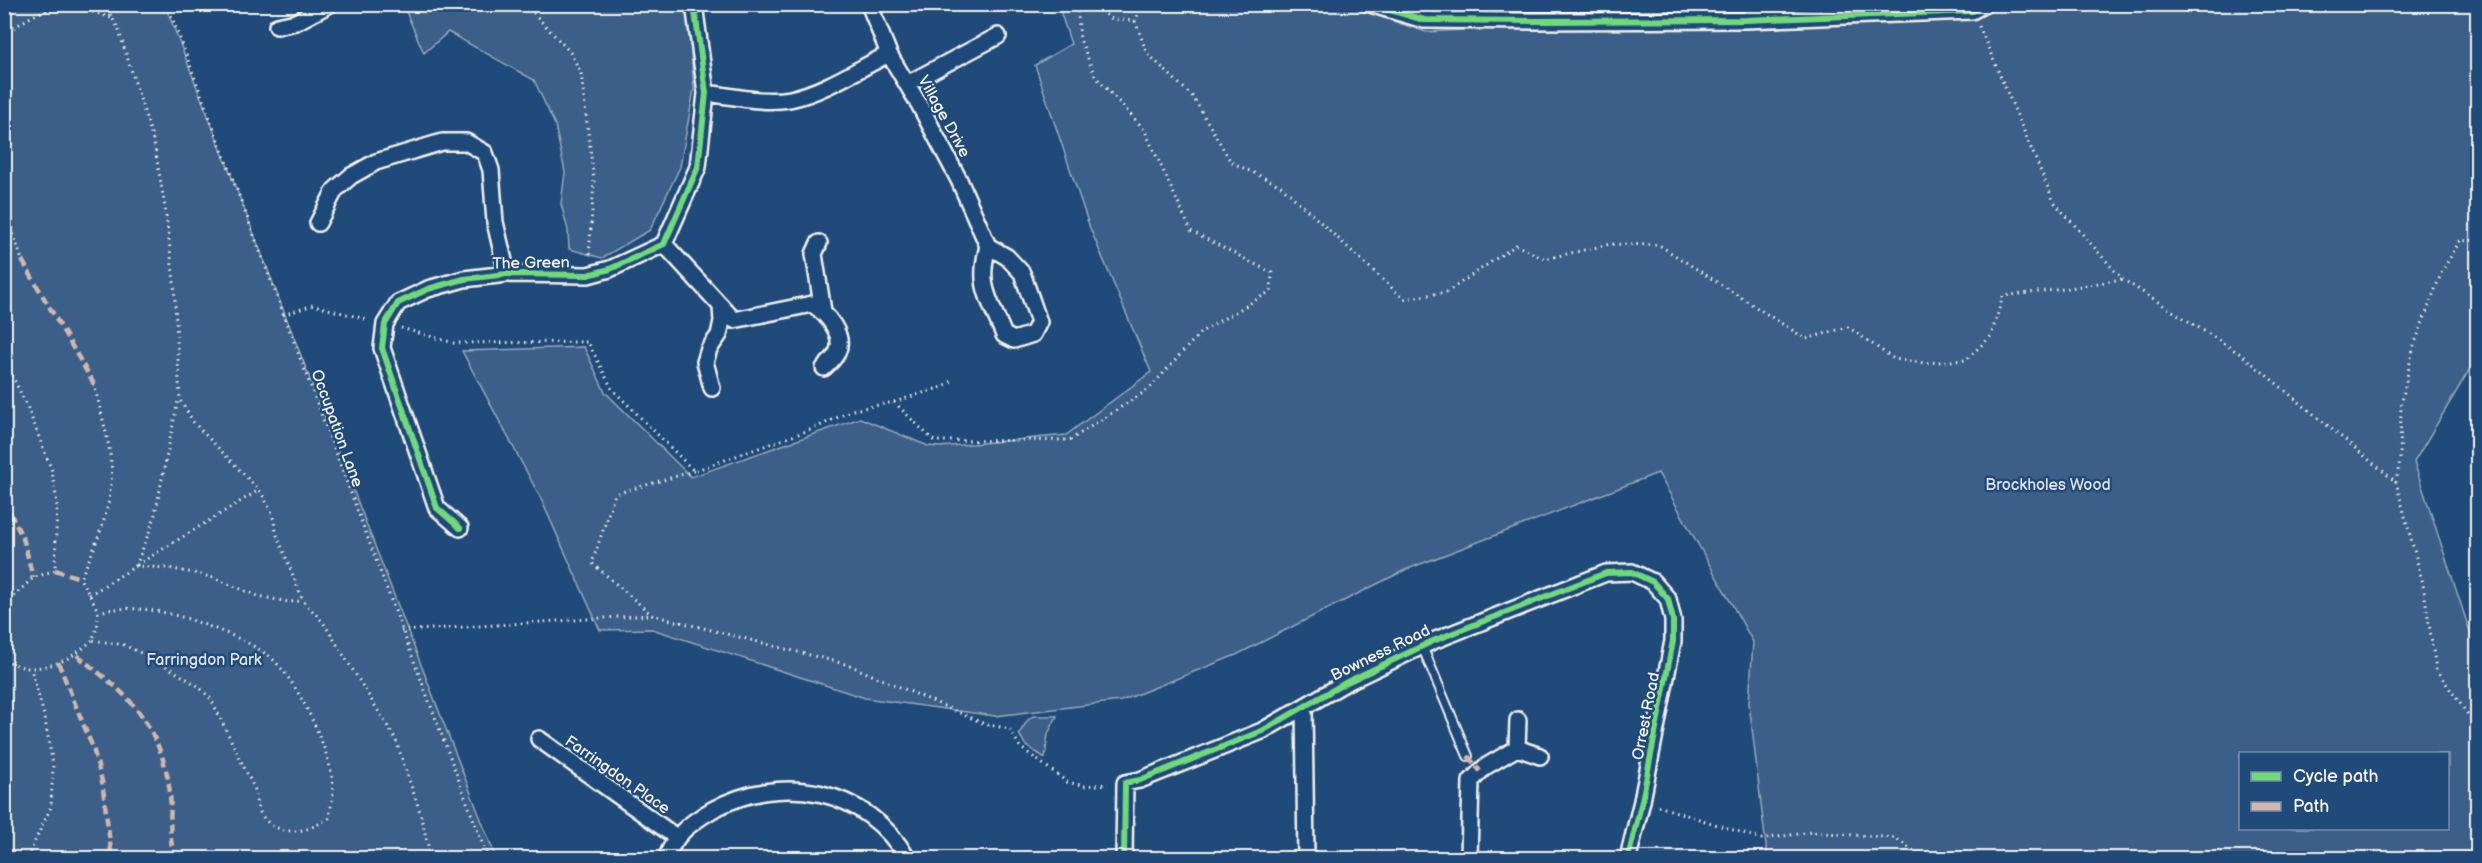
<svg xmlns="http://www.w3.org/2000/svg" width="2482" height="863" font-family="'Balsamiq Sans',sans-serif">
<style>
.built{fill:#2d5581}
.green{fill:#3a5f88;stroke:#97a8b8;stroke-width:1.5;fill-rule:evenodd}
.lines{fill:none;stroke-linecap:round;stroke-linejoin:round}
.lane-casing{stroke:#f4f1e8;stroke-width:12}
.street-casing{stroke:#f4f1e8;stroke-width:20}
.path{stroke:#f4f1e8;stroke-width:3;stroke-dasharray:1.5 4.5;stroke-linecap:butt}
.lane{stroke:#1f4a7a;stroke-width:8}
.street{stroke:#1f4a7a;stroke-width:15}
.quiet{stroke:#d1b7ad;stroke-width:4.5;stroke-dasharray:9 4.5;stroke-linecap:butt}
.cycleway-casing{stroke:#1f4a7a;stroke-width:10}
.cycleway{stroke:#71d979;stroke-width:6}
.labels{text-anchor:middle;stroke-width:5;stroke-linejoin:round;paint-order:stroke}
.street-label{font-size:16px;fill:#f4f1e8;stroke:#1f4a7a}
.park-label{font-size:16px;fill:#e1e2de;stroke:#1f4a7a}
</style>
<rect width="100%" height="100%" fill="#1f4a7a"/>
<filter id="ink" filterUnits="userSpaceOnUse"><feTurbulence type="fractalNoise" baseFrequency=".0167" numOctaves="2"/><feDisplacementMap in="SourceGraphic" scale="12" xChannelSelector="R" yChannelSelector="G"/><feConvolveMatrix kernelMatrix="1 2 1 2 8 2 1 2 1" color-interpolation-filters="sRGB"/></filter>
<g filter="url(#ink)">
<path class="built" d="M1650 848 1700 850 1851 858H1650Z"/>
<path class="green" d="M5 4 165 5 496 858H5Z
M1797 4 2477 5V357L2414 462 2477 653V858H1851L1767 854 1749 703 1753 642 1658 473 1405 570 1236 655 1121 701 995 716 865 698 652 629 600 630 540 497 462 351 584 347 605 392 691 477 860 418 928 446 940 447 1066 435 1151 372 1090 228 1035 65 1071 44 1058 5H1344L1426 32 1538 26ZM2240 754H2448V828H2240Z
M403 5H681L688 19 694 89 680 167 650 230 602 258 569 249 568 230 561 204 565 172 555 125 534 80 448 32 424 53Z
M1033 716H1057L1048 734 1045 758 1026 746 1019 734 1027 721Z"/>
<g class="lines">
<g class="lane-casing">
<path id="lane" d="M1422 646 1468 756"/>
</g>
<g class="street-casing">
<path id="street" d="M869 4 889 54 920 106 959 180 988 246 1007 257 1022 273 1039 322 1033 334 1014 340 1004 335C989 298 977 286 988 246
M1370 4 1424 20 1534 21 1746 20 1972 11 1985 4
M1424 20 1427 4
M1746 20 1766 4
M277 26 296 22 330 4
M907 84 998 36
M706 93C732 96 764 104 790 99 824 92 858 69 889 54
M318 223 335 190 351 176 376 162 442 142H466L485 153 491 170 495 222 507 274
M819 243 814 254 823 311
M664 244 734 320 812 304C826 313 846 335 837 353 834 359 828 364 824 368
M712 388 705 362 709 349 719 335 722 321 721 307
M460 528 437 508 382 348 385 324 398 303 428 289 464 279 507 274 588 275 610 269 664 244 698 167 706 93 694 4
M1304 707 1306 858
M539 739 676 837
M1517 748 1540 756
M667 858C673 835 692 822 712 810 781 772 867 788 907 858
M1124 858 1125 783 1140 780 1262 731 1345 683 1433 641 1606 573 1632 572 1653 582 1668 599 1673 620V641L1642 801 1628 858
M1469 858 1471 781 1485 767 1517 748 1518 720"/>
</g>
<path class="path" d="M104 4 118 28 154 143 165 207 174 282 180 400 194 423 261 492 272 513 277 535 303 601 323 622 395 738 420 812 431 858
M167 4 488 858
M525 4 570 52 581 73 594 181 589 257
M1091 4 1112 19 1135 21 1143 4
M1135 21 1147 53 1193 97 1231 162 1281 186 1404 299 1447 292 1516 245 1545 259 1610 244 1659 245 1806 339 1848 327 1894 359 1925 363 1966 360 1991 336 2003 296 2064 289 2122 279
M1979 26 2054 202 2122 279 2242 355 2396 482
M4 28H14
M4 35C46 4 61 0 111 18
M4 205 22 260
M2478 240 2460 241 2442 271 2413 348 2401 406 2400 460 2396 482 2423 584 2436 669 2478 729
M283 315 313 305 369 320
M401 328 454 343 588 342 612 389 694 471 815 428 853 410 894 402 942 387 952 381
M4 359 27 406 52 471 57 503 55 570 33 578 4 605
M94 384C100 409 108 436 111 462 115 499 97 546 80 578 93 604 106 611 92 640L124 645 158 661 198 686 211 699 256 792C254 823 284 839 312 827 318 825 323 821 329 818 330 809 333 799 333 790 334 756 296 677 269 656 247 640 219 630 194 621 165 611 129 604 99 612
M894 402 934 441 1070 440 1149 389 1201 332 1271 291 1272 273 1191 231 1144 129 1095 76 1080 39 1077 4
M694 471 615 494 592 563 652 615 849 665 985 724 1010 729 1020 747 1067 782 1085 786 1108 784
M137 565 259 490
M136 566 154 519 178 400
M4 581 14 594
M89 595 136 566 168 568 193 573 211 577 258 596 288 602 302 601
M401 631 651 615
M4 660C13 663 24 669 32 668 56 667 76 656 92 640
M1658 806 1762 839 1812 832 1896 838 1923 858
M27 858 51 807 53 765 44 715 31 669"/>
<use href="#lane" class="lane"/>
<use href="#street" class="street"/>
<path class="quiet" d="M22 260 94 384
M4 500 24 541 33 578
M55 570 80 578
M77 655C93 669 112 682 127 698 151 723 167 759 170 794 172 813 167 841 176 858
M58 662 93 748 102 781 112 858
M1468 756 1480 771"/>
<g class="cycleway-casing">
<path id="cycleway" d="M1370 4 1424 20 1534 21 1746 20 1972 11 1985 4
M460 528 437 508 382 348 385 324 398 303 428 289 464 279 507 274 588 275 610 269 664 244 698 167 706 93 694 4
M1124 858 1125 783 1140 780 1262 731 1345 683 1433 641 1606 573 1632 572 1653 582 1668 599 1673 620V641L1642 801 1628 858"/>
</g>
<use href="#cycleway" class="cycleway"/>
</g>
</g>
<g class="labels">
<g class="street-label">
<text transform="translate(945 116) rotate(61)" y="6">Village Drive</text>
<text transform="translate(531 262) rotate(-1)" y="6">The Green</text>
<text transform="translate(338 428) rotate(70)" y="6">Occupation Lane</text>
<text transform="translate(1380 652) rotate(-26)" y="6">Bowness Road</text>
<text transform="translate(1645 716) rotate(-79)" y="6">Orrest Road</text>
<text transform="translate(618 774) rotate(35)" y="6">Farringdon Place</text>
</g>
<g class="park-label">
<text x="2048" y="490">Brockholes Wood</text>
<text x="204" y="665">Farringdon Park</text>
</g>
</g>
<rect width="2482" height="863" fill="none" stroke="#1f4a7a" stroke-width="24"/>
<rect x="12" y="12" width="2458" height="839" fill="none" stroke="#f4f1e8" stroke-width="2" filter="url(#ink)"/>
<rect x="2239" y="752" width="210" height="78" fill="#1f4a7a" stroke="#748da6" stroke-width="1.5"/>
<rect x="2251" y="772" width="30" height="9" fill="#71d979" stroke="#748da6" stroke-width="1.5"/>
<text x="2293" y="782" font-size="18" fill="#f4f1e8">Cycle path</text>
<rect x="2251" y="802" width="30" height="9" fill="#d1b7ad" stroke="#748da6" stroke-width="1.5"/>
<text x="2293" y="812" font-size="18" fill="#f4f1e8">Path</text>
</svg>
